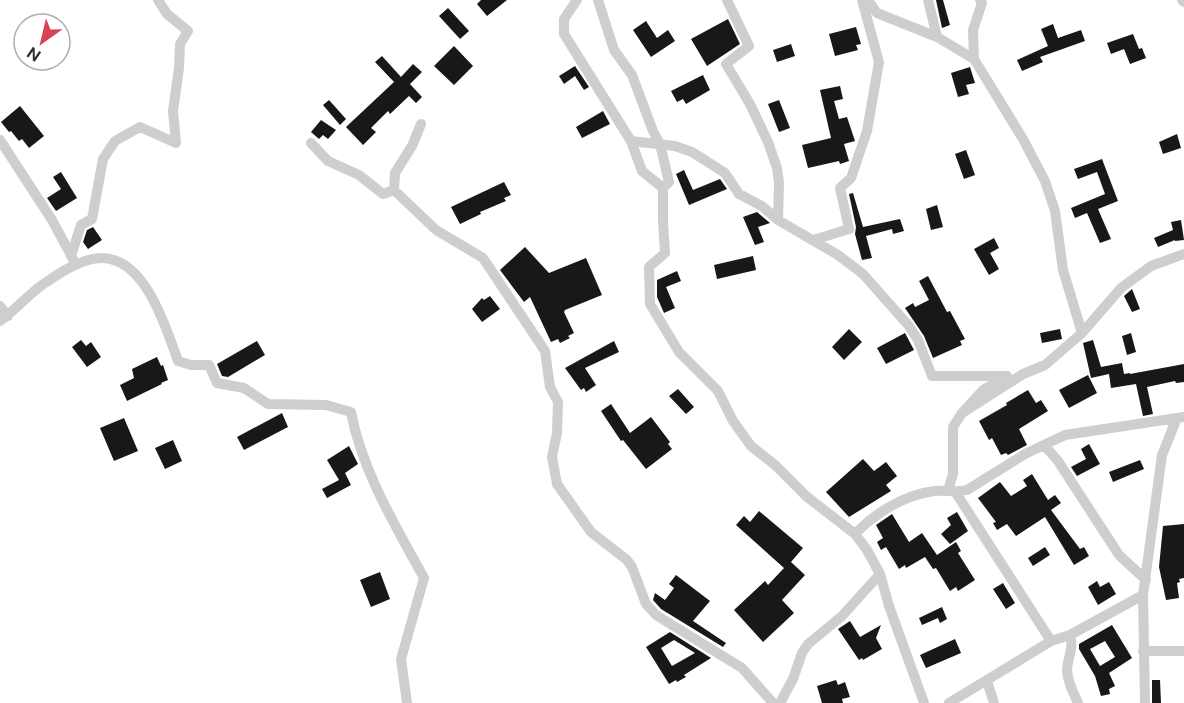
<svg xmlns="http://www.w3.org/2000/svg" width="1184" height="703" font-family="'Public Sans',sans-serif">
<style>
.building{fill:#181818;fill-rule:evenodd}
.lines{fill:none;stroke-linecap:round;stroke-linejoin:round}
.minor{stroke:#cecece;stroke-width:10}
</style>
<rect width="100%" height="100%" fill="#fff"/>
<path class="building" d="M481 0H507L487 16 477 4Z
M936 0H943L950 25 942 28Z
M448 8 469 31 460 39 439 16Z
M728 19 740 44 707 66 691 39Z
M646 21 657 38 668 30 675 41 651 57 633 30Z
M1053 24 1058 38 1081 30 1085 41 1040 57 1043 62 1022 71 1017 60 1048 46 1041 29Z
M856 27 861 44 856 45 858 50 835 56 829 34Z
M1133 34 1139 49 1142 48 1146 58 1130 64 1124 49 1111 54 1107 43Z
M791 44 795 56 777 62 773 50Z
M454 46 473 66 454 85 434 66Z
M382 56 401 77 413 64 422 72 410 84 422 97 416 103 409 96 390 114 388 111 371 128 376 132 363 145 346 127 394 82 375 62Z
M575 66 589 87 584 90 575 76 564 84 559 76Z
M970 67 975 83 966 85 969 94 958 97 951 73Z
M703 75 710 90 686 104 683 99 677 102 671 91Z
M840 86 843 99 834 101 839 119 847 117 855 141 844 144 849 161 840 164 839 161 808 168 802 145 831 138 820 90Z
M329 100 346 119 340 125 323 105Z
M779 100 790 128 779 132 768 104Z
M20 106 44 136 29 148 22 139 19 141 11 131 9 132 1 122Z
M603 111 610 124 582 138 576 127Z
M321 120 336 130 328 139 323 135 319 139 311 132Z
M1177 134 1181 148 1163 154 1159 142Z
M966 150 975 175 964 179 955 154Z
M1102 159 1118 201 1098 209 1111 239 1100 243 1087 213 1075 218 1071 208 1105 194 1097 172 1078 179 1074 169Z
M684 170 693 190 720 179 727 189 689 205 676 174Z
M61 172 77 198 56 211 47 198 61 189 53 177Z
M504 182 511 195 504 198 506 201 480 212 481 214 460 224 451 207Z
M853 193 863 227 900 219 904 231 893 234 892 229 866 236 872 258 862 260 855 234 856 227 849 194Z
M937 205 943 227 931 230 926 209Z
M757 212 770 223 758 227 764 242 755 245 743 217Z
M1181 220 1184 240 1175 241V240L1158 247 1154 238 1173 230 1171 222Z
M93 227 102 240 88 249 83 242 87 230Z
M994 238 999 248 990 253 999 269 989 275 974 249Z
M525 247 549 273 586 258 602 295 565 310 564 312 574 333 568 336 570 338 560 343 558 339 551 342 530 297 524 302 500 270Z
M753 256 756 270 717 279 714 265Z
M677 271 681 281 666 287 675 308 664 313 657 297V280Z
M928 276 947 312 950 311 965 339 960 341 962 345 933 358 924 336 905 308 913 303 915 307 929 300 919 281Z
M1132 289 1140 309 1132 312 1124 296Z
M490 296 500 309 482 322 472 309 482 298 484 300Z
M849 329 862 342 844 360 832 347Z
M1060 329 1062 339 1042 343 1040 333Z
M905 333 914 350 886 364 877 348Z
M1131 333 1136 352 1127 355 1122 336Z
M81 340 86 346 91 342 101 357 87 367 72 347Z
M1093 340 1101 367 1122 363 1124 374 1130 373V374L1184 364V382L1176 383 1175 381 1147 387 1153 414 1143 416 1136 384 1111 388 1109 374 1091 378 1083 343Z
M257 341 265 355 228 377 222 376 217 364Z
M614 341 619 352 585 368 596 385 586 392 584 388 581 390 565 368Z
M157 357 161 366 163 365 168 380 161 383 162 384 127 401 120 385 134 378 132 369Z
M1088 375 1097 393 1069 408 1059 390Z
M678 389 694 407 686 414 669 396Z
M1028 390 1036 403 1041 400 1048 411 1019 429 1027 445 1008 455 1006 453 1001 455 992 438 989 440 979 421 1007 405 1006 403Z
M611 404 630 433 651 417 670 442 668 444 672 449 646 469 623 440 621 441 601 411Z
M282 413 288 427 244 450 237 437Z
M124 418 138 451 114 461 100 428Z
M173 440 182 461 165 469 155 448Z
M1089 444 1100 464 1077 476 1071 467 1086 459 1081 449Z
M349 446 358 464 345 473 351 485 327 498 322 489 339 480 327 460Z
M863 459 874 471 886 462 897 476 886 485 891 491 849 517 826 492Z
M1140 460 1144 469 1113 482 1109 472Z
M1032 474 1048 500 1055 495 1061 503 1051 510 1080 549 1084 547 1089 556 1074 565 1045 517 1016 536 1007 524 997 530 993 523 996 522 978 498 1000 482 1011 496 1027 486 1023 480Z
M759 511 803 548 791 562 805 575 782 600 794 613 763 642 734 610 765 581 768 585 784 568 736 525 744 516 750 522Z
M957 512 968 531 950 544 941 534 951 525 947 518Z
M892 514 909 542 922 533 937 555 956 542 961 551 958 553 975 580 958 591 956 587 950 591 936 568 933 569 925 557 906 568 905 565 899 569 886 547 881 550 877 542 883 538 876 525Z
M1184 524V578L1179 579 1180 582 1177 583 1179 598 1166 600 1159 567 1163 526Z
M1045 547 1050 555 1033 566 1028 558Z
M380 572 390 599 371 607 360 580Z
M676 575 710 601 693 621 726 643 723 647 661 609 653 600 655 593 665 600 674 588 669 584Z
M1097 581 1100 587 1109 582 1116 594 1098 605 1088 587Z
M1003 583 1015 603 1006 609 993 589Z
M942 607 947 619 940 623 938 618 922 625 919 618Z
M850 621 860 637 881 625 876 638 882 649 863 660 862 658 859 660 838 629Z
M1112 625 1132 658 1109 673 1115 686 1109 689 1110 694 1101 696 1095 676 1079 649V644ZM1105 641 1115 657 1100 666 1090 649Z
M670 632 711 658 684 675 686 677 677 682 676 680 669 684 646 647ZM674 640 695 653 672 666 661 648Z
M955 639 961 653 926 668 920 655Z
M836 680 838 685 845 682 850 697 842 699 843 703H822L817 686Z
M1152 680H1160L1161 703H1152Z"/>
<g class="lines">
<path class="minor" d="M577 0 564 19V34L631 141 675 146 692 152 725 173 739 194 762 206 778 220 838 255 863 274 909 326 918 340 932 376H1007L983 390 962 413
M598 0 614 50 632 75 653 131 660 144 669 182 663 188
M727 0 749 46 726 64 750 104 768 142 777 168 779 183 778 220
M868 0 877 13 937 37
M928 0 937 37 974 59 1023 139 1045 181 1055 211 1063 270 1082 333
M1182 0 1184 2
M974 59 973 30 982 3 980 0
M0 140 52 220 73 259
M631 141 642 171 663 188V222L665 253 649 267 650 304 679 352 718 391 733 421 751 446 775 465 806 496 855 534 867 550 880 574 889 606 924 703
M311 143 328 161 359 175 383 194 394 190 436 230 483 258 545 351 550 387 558 402 557 433 552 457 557 484 591 532 627 560 632 567 646 604 656 615 742 668 773 703
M394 190 395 173 412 146 421 124
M813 240 849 229 840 188 851 178 867 131 879 62 862 0
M71 256 81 225 92 219 103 159 115 141 140 127 176 143 173 111 179 68 180 44 188 31 167 14 158 0
M0 306 8 316
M0 321C15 310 27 296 42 285 58 274 80 259 100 258 145 256 166 328 178 361L191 365H209L217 383 244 388 268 404 326 405 351 412C362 471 395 525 424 578L401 659 407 703
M1044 445 1058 461 1119 555 1146 580
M948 490 953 474V427L962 413 1023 374 1045 365 1082 333 1121 288 1151 266 1184 254
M956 493 1051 641
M855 534C875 513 904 495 934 491 946 490 955 493 967 490L1025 454 1065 435 1184 417
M1070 635C1074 650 1068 655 1067 669 1067 681 1073 692 1078 703
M1143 651H1184
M987 681 994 703
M780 703 793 679 802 653 808 644 842 616 880 574
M949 703 1051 641 1070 635 1143 595
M1145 703 1143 595 1162 455 1177 418"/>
</g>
<g transform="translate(42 42) rotate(214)"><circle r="28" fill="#ffffff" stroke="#adadad" stroke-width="1.5"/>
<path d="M0-4.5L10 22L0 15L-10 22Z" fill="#db4055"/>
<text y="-9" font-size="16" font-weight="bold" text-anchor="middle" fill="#313131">N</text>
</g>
</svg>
